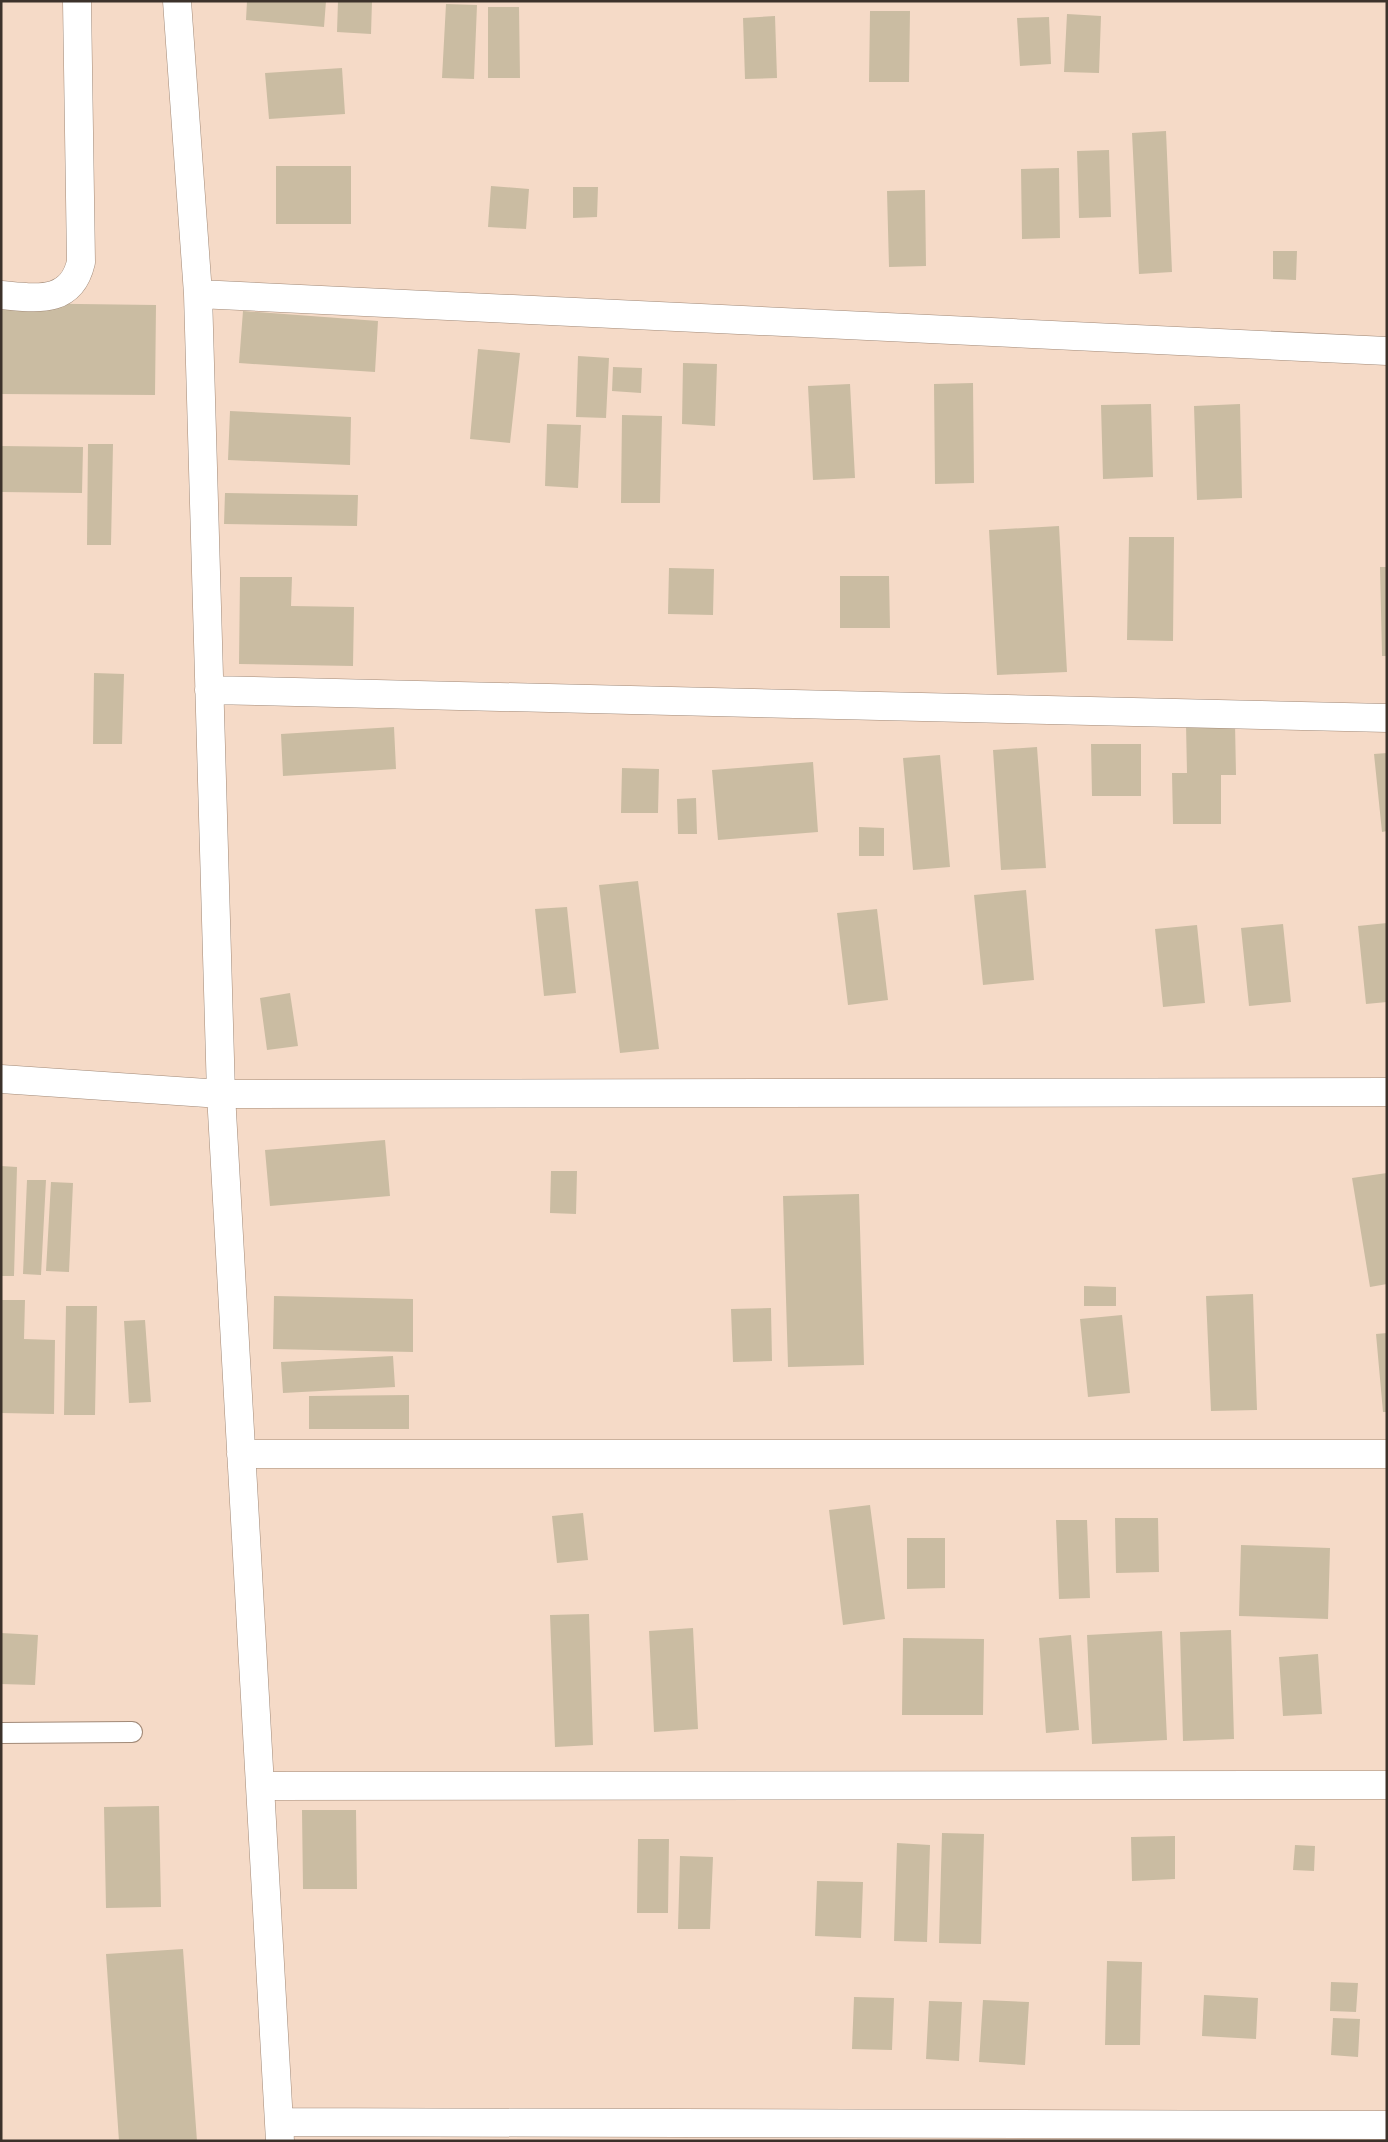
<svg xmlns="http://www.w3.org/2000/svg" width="1388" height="2142" font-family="Cabin,sans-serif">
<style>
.building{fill:#cabca2}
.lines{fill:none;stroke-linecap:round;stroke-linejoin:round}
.service-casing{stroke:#a18977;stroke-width:22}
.minor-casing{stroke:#a18977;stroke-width:29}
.service{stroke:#fff;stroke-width:20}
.minor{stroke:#fff;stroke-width:28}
</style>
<rect width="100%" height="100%" fill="#f5dac7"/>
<path class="building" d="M247 1H326L324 27 246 20Z
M338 1H372L371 34 337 32Z
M446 4 477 5 474 79 442 78Z
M488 7H519L520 78H488Z
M870 11H910L909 82H869Z
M1067 14 1101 16 1099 73 1064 72Z
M775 16 777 78 745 79 743 18Z
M1049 17 1051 64 1020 66 1017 18Z
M342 68 345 114 269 119 265 73Z
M1166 131 1172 272 1139 274 1132 133Z
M1109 150 1111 217 1079 218 1077 151Z
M276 166H351V224H276Z
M1059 168 1060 238 1022 239 1021 169Z
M491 186 529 189 526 229 488 227Z
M573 187H598L597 217 573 218Z
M925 190 926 266 889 267 887 191Z
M1273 251H1297L1296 280 1273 279Z
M1 303 156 305 155 395 1 394Z
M243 311 378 321 375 372 239 363Z
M478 349 520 353 510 443 470 439Z
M578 356 609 358 606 418 576 417Z
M683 363 717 364 715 426 682 424Z
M613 367 642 368 641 393 612 391Z
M973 383 974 483 935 484 934 384Z
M850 384 855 478 813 480 808 386Z
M1151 404 1153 477 1103 479 1101 405Z
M1240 404 1242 498 1197 500 1194 406Z
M230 411 351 417 350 465 228 460Z
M622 415 662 416 660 503H621Z
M547 424 581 425 578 488 545 486Z
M88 444H113L111 545H87Z
M1 446 83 447 82 493 1 492Z
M225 493 358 495 357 526 224 524Z
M1059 526 1067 672 997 675 989 530Z
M1129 537H1174L1173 641 1127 640Z
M1380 567H1387V656H1382Z
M669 568 714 569 713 615 668 614Z
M840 576H889L890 628H840Z
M240 577H292L291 606 354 607 353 666 239 664Z
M94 673 124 674 122 744H93Z
M1235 723 1236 775H1221V824H1173L1172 773H1187L1186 724Z
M394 727 396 769 283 776 281 734Z
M1091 744H1141V796H1092Z
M1037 747 1046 868 1001 870 993 750Z
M1387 753V831L1382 832 1374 754Z
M940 755 950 867 913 870 903 758Z
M813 762 818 832 718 840 712 770Z
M622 768 659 769 658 813H621Z
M696 798 697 834H678L677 799Z
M859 827 884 828V856H859Z
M638 881 659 1049 620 1053 599 885Z
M1026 890 1034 980 983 985 974 895Z
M567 907 576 993 544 996 535 909Z
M877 909 888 1000 848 1005 837 913Z
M1387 923V1002L1366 1004 1358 926Z
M1283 924 1291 1002 1249 1006 1241 928Z
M1197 925 1205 1003 1163 1007 1155 929Z
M290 993 298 1046 267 1050 260 998Z
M385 1140 390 1196 270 1206 265 1150Z
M1 1166 17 1167 14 1276H1Z
M551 1171H577L576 1214 550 1213Z
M1387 1173V1284L1370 1287 1352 1178Z
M27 1180H46L41 1275 23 1274Z
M51 1182 73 1183 69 1272 46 1271Z
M859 1194 864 1365 788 1367 783 1196Z
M1084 1286 1116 1287V1306H1084Z
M1253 1294 1257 1410 1211 1411 1206 1296Z
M274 1296 413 1299V1352L273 1349Z
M1 1300H25L24 1339 55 1340 54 1414 1 1413Z
M66 1306H97L95 1415H64Z
M771 1308 772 1361 733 1362 731 1309Z
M1122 1315 1130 1393 1088 1397 1080 1319Z
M145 1320 151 1402 129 1403 124 1321Z
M1387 1333V1412H1383L1376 1334Z
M393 1356 395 1387 283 1393 281 1362Z
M409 1395V1429H309V1396Z
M870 1505 885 1619 843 1625 829 1510Z
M583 1513 588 1560 557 1563 552 1516Z
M1115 1518H1158L1159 1572 1116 1573Z
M1056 1520H1087L1090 1598 1059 1599Z
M907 1538H945V1588L907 1589Z
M1241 1545 1330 1548 1328 1619 1239 1616Z
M589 1614 593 1745 555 1747 550 1615Z
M693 1628 698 1729 654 1732 649 1631Z
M1231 1630 1234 1739 1183 1741 1180 1632Z
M1162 1631 1167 1740 1092 1744 1087 1635Z
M1 1633 38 1635 35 1685 1 1684Z
M1071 1635 1079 1730 1046 1733 1039 1638Z
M903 1638 984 1639 983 1715H902Z
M1318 1654 1322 1714 1283 1716 1279 1657Z
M159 1806 161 1907 106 1908 104 1807Z
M302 1810H356L357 1889H303Z
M942 1833 984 1834 981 1944 939 1943Z
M1175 1836V1879L1132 1881 1131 1837Z
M638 1839H669L668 1913H637Z
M897 1843 930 1845 927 1942 894 1941Z
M1295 1845 1315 1846 1314 1871 1293 1870Z
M680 1856 713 1857 710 1929H678Z
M817 1881 863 1882 861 1938 815 1936Z
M183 1949 197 2141H119L106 1954Z
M1107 1961 1142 1962 1140 2045H1105Z
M1331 1982 1358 1983 1356 2012 1330 2011Z
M1204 1995 1258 1998 1256 2039 1202 2036Z
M854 1997 894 1998 892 2050 852 2049Z
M983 2000 1029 2002 1025 2065 979 2062Z
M929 2001 962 2002 959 2061 926 2059Z
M1333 2018 1360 2019 1358 2057 1331 2055Z"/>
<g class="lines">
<g class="service-casing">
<path id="service" d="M1 1733 132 1732"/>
</g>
<g class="minor-casing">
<path id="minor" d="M177 1 198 294 221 1094 280 2141
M198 294 1387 351
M1 295C36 298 71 305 81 262L77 1
M209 690 1387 718
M1 1079 221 1094 1387 1092
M241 1454H1387
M260 1786 1387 1785
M279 2122 1387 2125"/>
</g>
<use href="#service" class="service"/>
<use href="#minor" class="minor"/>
</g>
<rect width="1388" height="2142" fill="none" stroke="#3c322b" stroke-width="5"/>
</svg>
